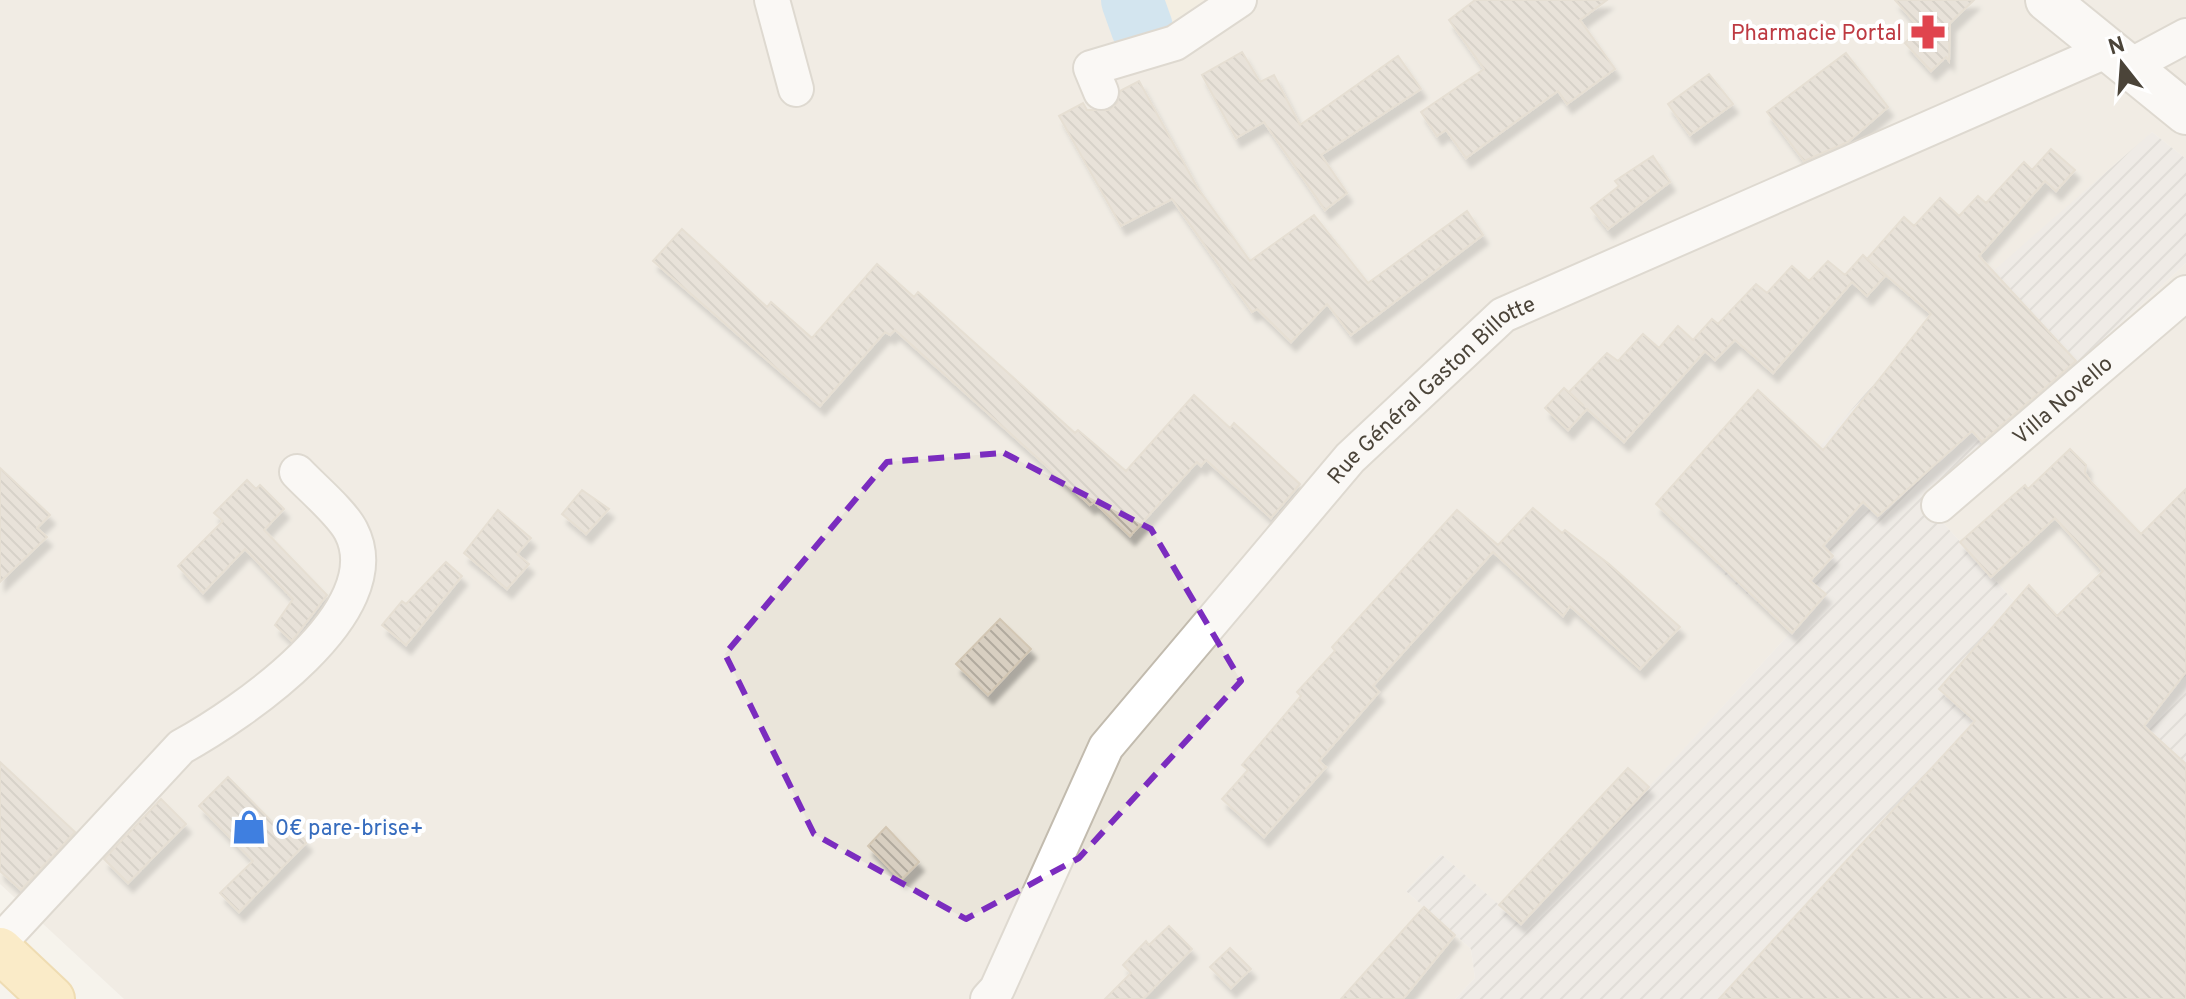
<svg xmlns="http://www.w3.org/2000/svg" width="2186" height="999" font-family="Overpass,sans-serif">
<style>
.residential{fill:#eae5da}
.industrial{fill:url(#industrial-furrows)}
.education{fill:#efe8d6}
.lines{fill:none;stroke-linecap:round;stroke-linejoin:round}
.river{stroke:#a9d4f2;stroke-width:62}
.building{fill:url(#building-back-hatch);stroke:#d3c7b4;stroke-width:2;filter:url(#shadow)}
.minor-casing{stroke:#c2bbae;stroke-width:38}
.tertiary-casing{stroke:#c2bbae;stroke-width:46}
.primary-casing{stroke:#e6c16a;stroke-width:48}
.minor{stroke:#fff;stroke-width:34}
.tertiary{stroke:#fff;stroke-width:42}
.primary{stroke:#ffe39c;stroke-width:44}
.marked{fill:none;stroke:#7b2cbf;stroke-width:6;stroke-dasharray:16 10;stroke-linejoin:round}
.labels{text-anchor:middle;stroke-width:8;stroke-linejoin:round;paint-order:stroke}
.health-label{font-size:22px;fill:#be3a42;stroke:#fff;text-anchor:end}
.street-label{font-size:22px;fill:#4b4439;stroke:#fff}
.shop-label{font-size:22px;fill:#366cbe;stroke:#fff;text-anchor:start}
</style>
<defs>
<pattern id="industrial-furrows" width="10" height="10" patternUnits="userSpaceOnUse" patternTransform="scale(2)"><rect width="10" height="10" fill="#e6e2dd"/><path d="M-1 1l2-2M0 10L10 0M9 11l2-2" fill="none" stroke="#c7c3be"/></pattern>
<pattern id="building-back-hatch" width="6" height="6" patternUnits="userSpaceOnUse" patternTransform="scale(2)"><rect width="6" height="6" fill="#d8cfc1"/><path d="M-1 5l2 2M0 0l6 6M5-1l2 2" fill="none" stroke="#b1aa9e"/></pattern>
<filter id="shadow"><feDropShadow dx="5" dy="9" stdDeviation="2" flood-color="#0004"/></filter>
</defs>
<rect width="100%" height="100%" fill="#f6f3ec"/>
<path class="residential" d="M0 0H2186V159L2152 132 1717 568 1791 632 1522 926 1441 854 1406 891 1471 949 1475 978 1455 999H124L0 884Z
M2186 263V489L2040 630 1926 504Z"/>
<path class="industrial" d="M2152 132 2186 159V263L1926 504 2040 630 2186 489V999H1455L1475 978 1471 949 1406 891 1441 854 1522 925 1791 632 1716 567 1902 351Z"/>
<path class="education" d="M1142 0H1233L1178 36 1153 33Z"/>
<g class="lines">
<path class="river" d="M1132 0 1142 28"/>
</g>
<path class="building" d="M1475 0H1607L1580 20 1615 69 1567 104 1558 91 1466 158 1446 130 1437 136 1421 112 1484 69 1449 20Z
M1895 0H1974L1950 23 1949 61 1946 57 1931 71 1905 43 1920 28Z
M1242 52 1260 82 1274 75 1300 125 1398 56 1421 89 1321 155 1347 193 1325 210 1264 122 1236 138 1202 75Z
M1846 53 1888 107 1848 142 1804 161 1767 112Z
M1709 74 1733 104 1690 135 1668 104Z
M1139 81 1197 187 1250 261 1314 215 1368 283 1467 211 1483 235 1351 335 1327 304 1291 342 1257 309 1252 312 1172 199 1121 226 1059 116 1083 103 1087 110H1109L1117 103 1120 91Z
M2051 149 2075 170 2056 191 2045 181 1979 256 2076 361 1982 442 1972 431 1878 516 1863 502 1823 546 1833 556 1810 581 1826 594 1792 633 1656 504 1758 390 1823 450 1931 314 1867 259 1904 217 1914 226 1940 198 1959 216 1978 196 1986 203 2024 162 2032 170Z
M1653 156 1670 182 1608 229 1591 208 1619 186 1615 181Z
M682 229 767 307 771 302 812 338 877 264 914 297 918 292 1075 433 1078 430 1126 471 1194 395 1230 428 1234 423 1300 484 1271 518 1206 460 1201 466 1197 462 1130 536 1094 502 1090 505 895 330 890 335 885 332 820 406 653 261Z
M1863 255 1885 276 1867 296 1852 282 1773 373 1735 340 1715 360 1705 351 1624 442 1587 409 1568 430 1545 408 1564 388 1584 406 1569 392 1607 353 1618 361 1643 334 1659 348 1678 326 1693 340 1712 319 1718 324 1756 284 1767 293 1792 266 1809 281 1828 261 1845 275Z
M2070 449 2086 465 2085 473 2092 483 2141 534 2186 489V672L2144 726 2186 764V999H1719L1975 721 1939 689 2029 585 2057 616 2103 571 2055 518 1991 577 1960 542 2025 485 2028 489Z
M0 468 50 515 37 528 47 537 0 582Z
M247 480 256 489 260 485 284 509 264 530 327 595 292 641 275 625 293 599 245 549 203 593 178 566 223 521 214 513Z
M582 490 609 509 586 534 562 514Z
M1533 508 1562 533 1565 530 1609 564 1680 627 1640 669 1570 606 1563 616 1493 552 1373 686 1379 692 1319 761 1326 767 1264 837 1222 799 1248 770 1242 765 1301 696 1297 692 1335 651 1332 647 1457 510 1498 545Z
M498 510 531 538 517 554 529 564 507 589 464 553Z
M446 562 462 576 406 645 382 625 402 601 406 604Z
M1000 619 1031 649 988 695 956 664Z
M0 762 75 832 21 890 0 871Z
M1628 768 1649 787 1521 924 1499 905Z
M228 777 283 833 291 826 307 842 239 912 220 893 253 861 199 806Z
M161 799 186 824 128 883 104 859Z
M886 827 919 862 901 880 868 846Z
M1424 907 1455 935 1403 999H1341Z
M1169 926 1192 949 1143 999H1105L1131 973 1123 965 1146 941 1149 945Z
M1230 948 1251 969 1231 988 1210 967Z"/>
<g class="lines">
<g class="minor-casing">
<g id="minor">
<path d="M772 0 796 89"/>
<path d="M2130 66 2186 36"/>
<path d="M1101 92 1091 68 1175 43 1239 0"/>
<path id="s1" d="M1939 505 2186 293"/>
<path d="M0 942 181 747C239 715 393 612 351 531 342 513 312 488 297 472"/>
<path id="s2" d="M988 999 997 989 1106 747 1350 458 1503 315 2108 50"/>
</g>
</g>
<g class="tertiary-casing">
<path id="tertiary" d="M2047 0 2186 113"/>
</g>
<g class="primary-casing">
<path id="primary" d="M0 950 52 999"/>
</g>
<use href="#minor" class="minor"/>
<use href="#tertiary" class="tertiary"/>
<use href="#primary" class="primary"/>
</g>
<path d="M0 0H2186V999H0ZM1004 453 1151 529 1241 681 1079 858 966 919 814 834 725 654 887 462Z" fill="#f6f3ec" fill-opacity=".55" fill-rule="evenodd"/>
<path class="marked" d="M1004 453 1151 529 1241 681 1079 858 966 919 814 834 725 654 887 462Z"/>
<defs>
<g id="pharmacy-bare" transform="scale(2.76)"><path d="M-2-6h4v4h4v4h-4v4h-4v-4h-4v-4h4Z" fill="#e0444e" stroke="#fff" stroke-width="2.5" paint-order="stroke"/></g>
<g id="shop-bare" transform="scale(2.76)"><path d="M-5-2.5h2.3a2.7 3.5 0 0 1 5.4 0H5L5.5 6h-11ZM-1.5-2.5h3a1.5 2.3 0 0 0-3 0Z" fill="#3f7fe0" stroke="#fff" stroke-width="2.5" paint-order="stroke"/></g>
</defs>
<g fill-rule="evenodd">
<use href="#pharmacy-bare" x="1928" y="32"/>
<use href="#shop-bare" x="249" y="827"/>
</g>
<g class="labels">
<g class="health-label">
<text x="1902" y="40">Pharmacie Portal</text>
</g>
<g class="street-label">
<text dy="8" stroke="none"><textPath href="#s2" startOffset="764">Rue Général Gaston Billotte</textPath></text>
<text dy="8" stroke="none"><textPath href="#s1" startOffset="162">Villa Novello</textPath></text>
</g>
<g class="shop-label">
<text x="275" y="835">0€ pare-brise+</text>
</g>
</g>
<g transform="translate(2122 64) rotate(343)" stroke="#ffffff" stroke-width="6" paint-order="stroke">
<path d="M0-6L14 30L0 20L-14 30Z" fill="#4b4439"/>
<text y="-12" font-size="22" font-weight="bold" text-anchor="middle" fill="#4b4439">N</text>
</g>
</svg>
